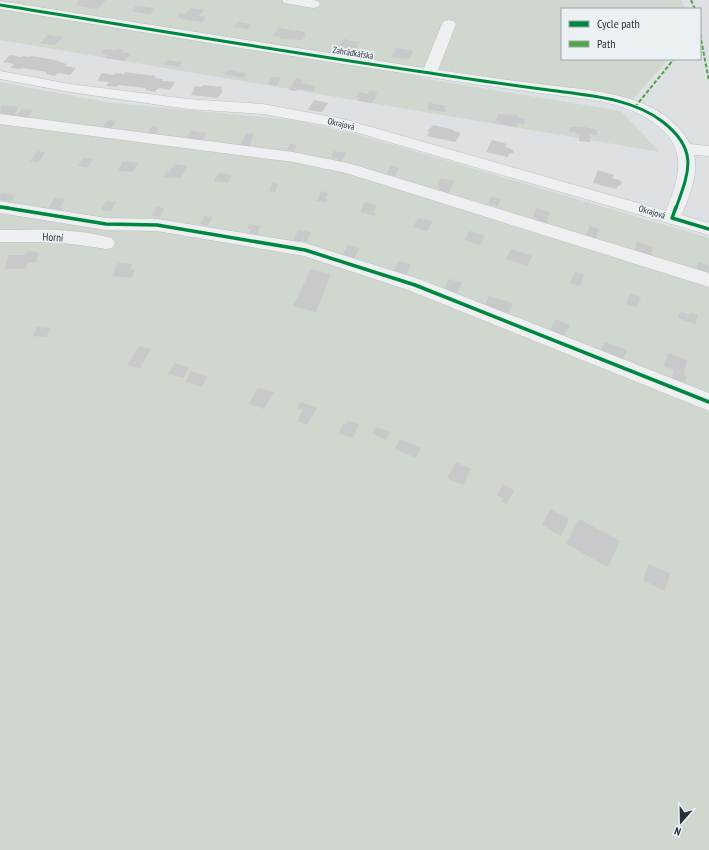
<svg xmlns="http://www.w3.org/2000/svg" width="709" height="850" font-family="'PT Sans Narrow',sans-serif">
<style>
.green{fill:#d0d7ce}
.building{fill:#c7c9cb}
.lines{fill:none;stroke-linecap:round;stroke-linejoin:round}
.minor-casing{stroke:#bcbfc1;stroke-width:1}
.minor{fill:#edeff0;fill-rule:evenodd}
.quiet{stroke:#51a545;stroke-width:2;stroke-dasharray:4 2;stroke-linecap:butt}
.cycleway-far1-casing{stroke:#ebf0f3;stroke-width:4.5}
.cycleway-casing{stroke:#ebf0f3;stroke-width:6}
.cycleway-far1{stroke:#00873e;stroke-width:3}
.cycleway{stroke:#00873e;stroke-width:3.5}
.labels{text-anchor:middle;stroke-width:3.5;stroke-linejoin:round;paint-order:stroke}
.far-street-label{font-size:9px;fill:#27313b;stroke:#ebf0f3}
.street-label{font-size:11px;fill:#27313b;stroke:#ebf0f3}
</style>
<rect width="100%" height="100%" fill="#dee1e3"/>
<path class="green" d="M0 0H682L684 9H562V59H669L632 100 425 67 421 78 621 111 660 152 0 40Z
M0 82 105 102 294 120 356 134 709 238V850H0Z"/>
<path class="building" d="M80 0H106L97 9 74 5Z
M136 6 153 8 154 9 151 12 153 13 147 14 131 11Z
M191 8 204 10 199 16 206 17 202 22 181 19 182 18 177 17 180 13 186 14Z
M238 22 245 23 251 24 248 29 234 27Z
M278 28 305 32 304 34 306 35 302 40 280 39 281 37 273 36Z
M48 35 63 37 55 45 40 43Z
M344 39 352 41 360 42 354 51 336 49Z
M396 48 413 51 409 59 391 57Z
M104 49 116 51 117 49 124 50 122 52 131 54 124 61 105 58 108 55 100 53Z
M10 55 21 57 23 56 30 57 32 56 60 61 59 62 67 64 65 66 76 68 70 75 58 73 55 76 46 74 47 72 22 68 20 69 10 68 14 64 3 62Z
M167 60 174 61 182 62 179 67 163 64Z
M230 70 238 72 247 73 243 78 224 74 227 71Z
M125 72 156 76 155 78 163 79 162 81 175 82 170 90 158 88 155 92 145 90 146 88 118 85 117 87 106 86 109 82 97 81 102 73 114 75 115 73 124 74Z
M272 77 281 78 276 86 267 84Z
M296 78 303 80 301 83 316 86 313 91 301 89 295 91 289 90Z
M202 85 222 87 221 90 223 91 218 98 191 95 195 86 202 87Z
M369 90 378 92 372 103 358 101 360 98 356 97 359 92 368 94Z
M314 100 328 103 322 112 308 110Z
M429 103 446 106 445 112 427 109Z
M1 105 19 107 14 115 0 113Z
M22 109 33 110 25 119 14 118Z
M498 114 517 115V117L525 119 524 124 516 123 518 124 517 127 493 123V122L499 123 500 122 496 121Z
M108 120 116 121 111 128 103 127Z
M434 125 454 130V131L461 133 455 142 427 136 430 132 427 131Z
M152 126 159 127 155 135 147 134Z
M580 126 597 130V135L590 134V142L579 141 580 133 570 132V127H580Z
M191 131 206 133 202 141 186 139Z
M246 133 254 134 249 147 240 146Z
M492 140 507 144 505 147 512 149 514 151 513 153 509 154 508 157 486 152Z
M290 144 297 145 294 151 287 150Z
M38 151 45 152 38 163 30 161Z
M334 151 346 153 341 163 337 162 338 159 331 158Z
M83 158 93 159 87 168 78 166Z
M123 161 138 163 133 172 118 171Z
M174 164 187 166 181 178 163 177 166 172H170Z
M390 166 399 168 395 176 387 174Z
M598 170 614 175 612 178 620 180 622 183 621 185 618 186 616 189 593 183Z
M218 173 232 175 228 183 214 181Z
M441 178 454 181 449 194 438 191 440 187H437Z
M272 183 278 184 275 192 269 191Z
M321 191 328 193 325 199H328L326 202 317 201Z
M2 193 16 195 10 202 0 200V195Z
M491 196 501 199 498 206 488 204Z
M55 198 65 199 60 208H62L61 210 48 209Z
M106 201 116 202 111 211 101 210Z
M365 202 377 205 373 213 376 214 375 216 360 212Z
M156 207 164 208 160 217 152 215Z
M536 208 550 212 546 223 536 220 537 218 533 217Z
M204 216 212 217 208 226 200 224Z
M418 218 433 221 427 231 413 227Z
M249 224 261 226 257 234 249 233 251 229H247Z
M590 226 599 229 595 240 585 236Z
M298 230 311 232 307 242 294 240Z
M470 231 485 236 480 245 464 240 468 234H466Z
M637 242 653 247 650 257 634 252Z
M348 245 360 248 354 259 342 256Z
M511 249 532 256 527 266 506 259Z
M29 251 37 252 39 254 35 263H28L25 269H4L9 255H24Z
M399 261 411 264 406 275 393 272Z
M698 262 709 266 708 276 695 272Z
M118 263 132 264 130 269 135 270 131 278 112 276Z
M311 269 331 274 316 312 293 306Z
M575 272 584 275 580 286 570 283Z
M449 279 462 283 456 295 443 290Z
M630 294 641 297 637 308 626 304Z
M489 296 513 303 508 313 485 306Z
M680 311 690 315 691 313 698 315 695 324 678 318Z
M556 319 570 325 563 338 549 332Z
M37 327 51 328 46 337 33 336Z
M605 342 627 350 622 361 600 352Z
M139 346 151 349 140 368 127 365Z
M668 353 687 360 684 375 687 376 685 383 682 381 680 386 671 382 674 370 664 366Z
M175 363 189 368 183 378 168 374Z
M191 371 208 377 202 387 185 382Z
M258 388 274 392 264 409 249 404Z
M301 402 317 408 307 425 297 421 303 410 297 408Z
M348 421 359 424 353 438 339 434 343 423 347 424Z
M376 427 390 432 386 440 372 434Z
M400 439 421 448 416 458 395 449Z
M456 462 471 469 463 485 447 478Z
M503 484 514 490 507 504 501 501 503 499 497 495Z
M550 509 569 519 561 536 542 525Z
M579 519 620 541 608 567 566 544Z
M649 564 670 574 665 591 643 580Z"/>
<g class="lines">
<g class="minor-casing">
<path id="minor" d="M282 0H313L318 1 320 4 318 7 313 8 284 3Z
M0 1 424 68 442 24 444 21 449 20 454 21 456 24 438 70C472 75 506 80 540 84 591 91 663 92 690 144L709 146V156L694 155C699 175 689 196 682 215L709 223V235L341 128 263 114 188 109 70 92 0 79V71L70 84 188 99 263 104 343 119 666 211C678 179 689 152 659 127 626 99 580 99 539 93 502 88 465 83 429 77 286 56 143 32 0 9Z
M0 114 293 152 348 163 709 273V287L346 173 293 162 0 124Z
M0 201 106 218 157 219 305 243 422 280 709 393V411L408 290 304 256 157 231 106 230 0 213Z
M0 230C38 229 76 228 112 238L115 243 112 248 106 249 80 245 53 242H0Z"/>
</g>
<use href="#minor" class="minor"/>
<path class="quiet" d="M691 0 695 9
M700 34 709 81
M635 107 674 59"/>
<g class="cycleway-far1-casing">
<path id="cycleway-far1" d="M0 5C143 28 286 52 430 73 467 79 504 84 541 89 581 95 630 96 663 122 699 150 689 172 676 208
M0 207 8 208"/>
</g>
<g class="cycleway-casing">
<path id="cycleway" d="M1 207 106 224 157 225 305 250 415 285 709 402
M676 207 672 218 709 229"/>
</g>
<use href="#cycleway-far1" class="cycleway-far1"/>
<use href="#cycleway" class="cycleway"/>
</g>
<g class="labels">
<g class="far-street-label">
<text transform="translate(353 53) rotate(9)" y="3">Zahrádkářská</text>
<text transform="translate(341 124) rotate(13)" y="3">Okrajová</text>
<text transform="translate(652 212) rotate(16)" y="3">Okrajová</text>
</g>
<g class="street-label">
<text transform="translate(53 237) rotate(3)" y="4">Horní</text>
</g>
</g>
<rect x="561" y="8" width="140" height="52" fill="#ebf0f3" stroke="#9da4a9"/>
<rect x="569" y="21" width="20" height="6" fill="#00873e" stroke="#9da4a9"/>
<text x="597" y="28" font-size="12" fill="#27313b">Cycle path</text>
<rect x="569" y="41" width="20" height="6" fill="#51a545" stroke="#9da4a9"/>
<text x="597" y="48" font-size="12" fill="#27313b">Path</text>
<g transform="translate(681 822) rotate(200)" stroke="#ebf0f3" stroke-width="3" paint-order="stroke">
<path d="M0-3L7 15L0 10L-7 15Z" fill="#27313b"/>
<text y="-6" font-size="11" font-weight="bold" text-anchor="middle" fill="#27313b">N</text>
</g>
</svg>
